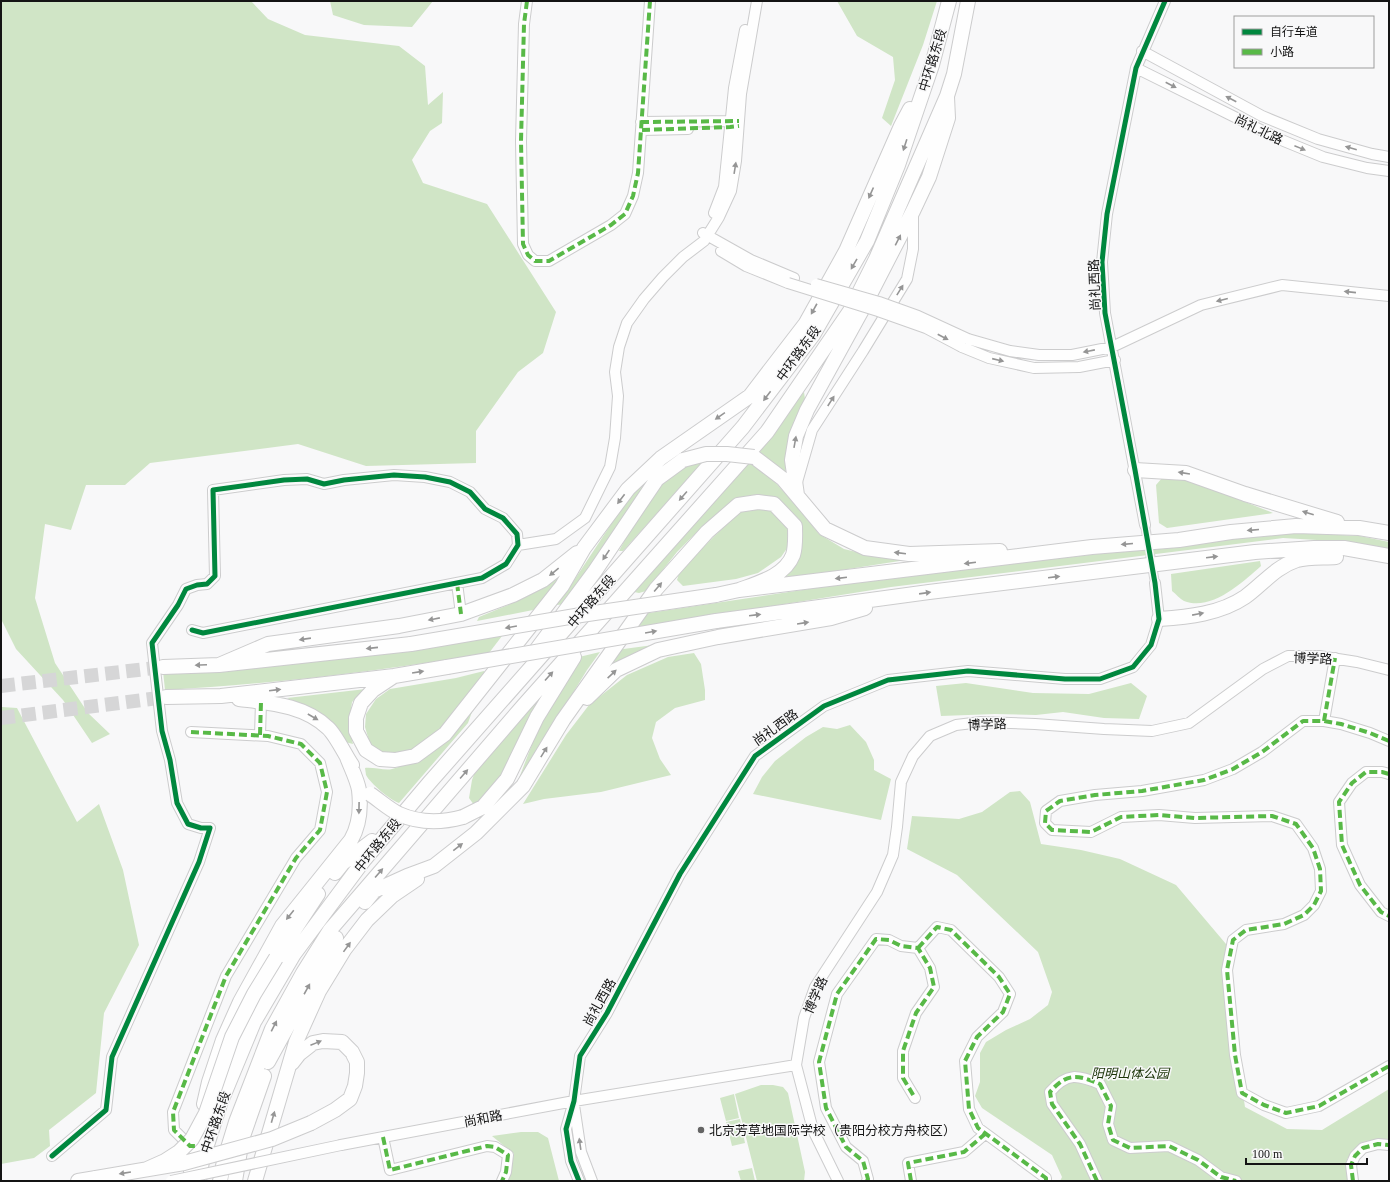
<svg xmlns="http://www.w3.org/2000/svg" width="1390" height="1182" font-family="'Times New Roman','Noto Sans SC',serif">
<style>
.green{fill:#d0e5c6}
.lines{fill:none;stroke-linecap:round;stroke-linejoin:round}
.minor-tunnel{stroke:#d6d6d7;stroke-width:10;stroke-dasharray:10 5;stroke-linecap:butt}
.highway-tunnel{stroke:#d6d6d7;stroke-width:14;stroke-dasharray:14 7;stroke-linecap:butt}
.minor-casing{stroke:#cccccd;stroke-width:12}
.highway-casing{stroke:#cccccd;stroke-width:16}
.minor{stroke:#fefefe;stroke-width:10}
.highway{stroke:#fefefe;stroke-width:14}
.minor-bridge-casing{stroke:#cccccd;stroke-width:12;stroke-linecap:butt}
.highway-bridge-casing{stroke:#cccccd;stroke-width:16;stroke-linecap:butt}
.minor-bridge{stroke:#fefefe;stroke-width:10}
.highway-bridge{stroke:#fefefe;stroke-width:14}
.quiet{stroke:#58b947;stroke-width:4;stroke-dasharray:8 4;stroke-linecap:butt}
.cycleway-casing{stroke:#f8f8f9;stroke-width:8}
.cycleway{stroke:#00873e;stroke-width:5}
.oneway{fill:#959595}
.poi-dot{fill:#646464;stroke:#f8f8f9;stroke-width:1.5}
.labels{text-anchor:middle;stroke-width:3;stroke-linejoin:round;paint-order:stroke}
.street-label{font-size:13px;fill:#141414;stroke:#f8f8f9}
.park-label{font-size:13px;font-style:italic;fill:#193306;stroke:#f8f8f9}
.poi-label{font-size:13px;fill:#141414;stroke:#f8f8f9;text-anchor:start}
</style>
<rect width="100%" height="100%" fill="#f8f8f9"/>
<path class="green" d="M1 1H251L268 19 305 35 399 46 425 66 428 105 443 92 442 123 430 131 412 160 423 183 487 204 556 312 543 353 518 372 476 431V463L366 466 298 444 150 463 125 485H86L71 530 45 524 35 598 55 663 88 713 110 734 92 743 63 700 16 649 1 619Z
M330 1H433L412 27 364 25 333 15Z
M837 1H937L923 45 891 126 882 118 895 80 893 57 857 36Z
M804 392 805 399 790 434 785 475 753 453Z
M705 460 623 551H619C631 529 657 478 678 467 685 463 697 462 705 460Z
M745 461 762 468 795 504 819 534 844 549 881 558 904 557 906 560 784 579 794 567 803 535 799 519 782 502 757 495 737 500 703 526 677 552 646 591 639 593 634 592Z
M1162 478H1185L1273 513 1167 528 1159 523 1156 485Z
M643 486 638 497 567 604 556 605 571 585 631 494Z
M757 507 776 512 788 527 790 544 781 557 758 573 736 579 683 586 677 580 680 570 740 511Z
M1301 533 1360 536 1389 542V549L1351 542 1283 538 891 587 635 628 642 614 869 580 1167 546 1257 534Z
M1260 561 1261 566C1243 582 1211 612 1184 601 1180 599 1176 594 1172 591L1171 574Z
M567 569 538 609 477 621 479 617 508 605 539 588Z
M502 636 489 653C381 671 274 684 165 690L163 671Z
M661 644 622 659 599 674 616 650Z
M600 652 587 670 516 786 546 708 579 657Z
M694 653 701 664 705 690V700L675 708 656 722 652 738 660 759 671 775 601 792 544 799 523 804 566 735 589 705 627 675 668 657Z
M484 671 486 674 456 713 432 736 409 753 384 755 370 744 365 727 366 714 376 699 390 689 456 678Z
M966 683 1033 693 1089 694 1131 683 1147 696 1139 719 1104 718 1063 712 1036 715 995 714 941 716 936 686Z
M366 689 352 702 349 726 353 744 345 742 310 709 287 698Z
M543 693 527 730 503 780 485 798 474 805 469 798 472 780 477 766Z
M2 707 17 708 77 822 99 804 123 870 139 945 104 1013 96 1093 49 1130 50 1146 34 1158 1 1164V708Z
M473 709 468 723 399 803C390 800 370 783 366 775 366 774 365 768 365 768 373 767 386 771 392 769 422 761 450 730 473 709Z
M850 725 866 742 874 760V770L891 779 881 820 753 794 762 777 775 761 806 737 823 727 837 729Z
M1020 791 1030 802 1041 844 1081 850 1120 859 1176 885 1226 944V981L1245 1107 1287 1129 1322 1130 1389 1089V1141L1362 1142 1347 1159 1348 1181H1060L1062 1177 1052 1155 982 1108 975 1096 980 1082V1053L986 1042 1006 1030 1030 1019 1048 1005 1052 992 1038 952 957 875 907 849 912 816 959 819 982 812 1010 792Z
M761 1085H773L783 1087 788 1093 805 1172 804 1181H757L735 1094Z
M734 1094 739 1118 726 1121 720 1098Z
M740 1119 745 1143 732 1146 726 1122Z
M521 1132H538L548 1138 559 1181H508L514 1154 492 1136Z
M752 1168 755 1181H741L738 1171Z"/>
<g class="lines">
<path class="minor-tunnel" d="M1145 525 1155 583"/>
<path class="highway-tunnel" d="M1 686 163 667
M1 718 166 697"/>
<g class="minor-casing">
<path id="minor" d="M527 1 524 24 521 141 523 244 528 255 535 261H549L611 225 625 214 633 196 638 173 650 1
M1142 51 1262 116 1318 139 1372 154 1389 157
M1136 68 1279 139 1323 157 1367 168 1389 171
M641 122 737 121
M642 130 688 129
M714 213 724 187 734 88 745 30
M703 233 751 260 794 278
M721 251 746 266 788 283
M968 339 1010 351 1039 355H1072L1112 347 1201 305 1282 285 1389 296
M962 347 989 358 1034 368 1079 367 1115 360
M797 482 812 430 863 351 907 279 913 249V214
M1145 525 1105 313 1102 262 1107 214 1136 68 1165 1
M518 545 556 539 585 518 610 467 615 438 618 396 615 372 619 347 627 323 644 299 663 277 683 257 704 241 719 217 731 191 736 161 741 94 757 1
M457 583 461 614
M1324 721 1335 658
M191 732 268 736 301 744 320 763 327 792 320 830 296 858 226 976 173 1112 174 1130 190 1146H193
M260 735 261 702
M1389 741 1370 733 1341 724 1324 721H1303L1262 752 1233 769 1204 780 1142 791 1095 795 1060 801 1046 811 1045 823 1052 830 1091 832 1121 817 1159 815 1195 818 1272 816 1296 824 1313 848 1320 869 1321 891 1314 905 1304 915 1284 924 1246 930 1233 940 1227 970 1235 1055 1242 1093 1264 1105 1286 1113 1319 1106 1389 1066
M1389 774 1382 772H1366L1352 783 1339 802 1342 845 1360 885 1381 912 1389 916
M918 948 937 927 951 930 999 977 1010 994 1003 1012 977 1037 965 1061 969 1109 978 1128 1046 1178V1181
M574 1105 581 1152 592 1181
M383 1137 390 1170 487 1146 495 1147 508 1155 506 1172 502 1181
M341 1145 574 1101 796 1065
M52 1156 106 1110 112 1057 199 862 210 828H201L188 824 177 803 170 760 162 731 152 643 178 605 186 589 197 585 207 584 215 576 213 490 284 480 307 479 324 484 344 480 394 475 425 477 450 482 470 492 485 509 503 518 517 534 518 545 506 564 482 578 203 633 192 630
M579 1181 571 1161 566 1129 574 1101 580 1056 607 1013 680 874 755 756 824 706 888 680 968 671 1065 679H1100L1133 667 1151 645 1159 619 1155 583
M838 1181 813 1130 796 1065 804 1018 815 987 877 892 893 855 897 827 901 782 913 756 930 736 956 725 981 722 1035 724 1104 729 1152 731 1189 723 1263 669 1288 656H1319L1357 662 1389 670
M867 1181 868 1179 863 1161 846 1147 826 1108 819 1062 837 994 876 939 889 940 901 946 918 948 930 968 934 987 916 1013 903 1051V1078L915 1098
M911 1181 908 1163 964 1152 985 1134
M1097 1181 1080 1144 1052 1104 1050 1092C1067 1072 1078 1075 1100 1084L1111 1106 1108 1124 1113 1140 1130 1148 1169 1146 1198 1160 1221 1177 1236 1181
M1353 1181 1351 1165 1355 1156 1363 1148 1378 1144 1389 1145"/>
</g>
<g class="highway-casing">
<path id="highway" d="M754 457 783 479 825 529 865 548 909 554 1000 551
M1135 470 1186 473 1245 494 1337 522
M797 495 792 460 796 436 807 410 862 310 913 211 929 177 948 118 947 97
M716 595 739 590 1092 547 1179 540 1231 532 1296 526 1359 528 1389 533
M1159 619C1188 617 1220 614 1245 597 1262 585 1275 567 1297 560 1308 557 1325 558 1336 557
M716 621 929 592 1255 552 1314 548H1344L1389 556
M537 649 595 571 657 479 683 460
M219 665 268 644 399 626 461 614 513 595 543 580 577 553
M163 667 219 665 411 644
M394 676 373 690 361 703 356 718V731L366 750 380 759 395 760 415 756 445 734 562 586 584 548 628 489 661 458 750 396 806 323 846 251 901 126 910 109
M166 697 221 696 394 676 447 667
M587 698 616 670 658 650 718 637 831 618 865 608
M239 699C270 703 304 705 328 728 336 735 345 755 352 765
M463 817 483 807 507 779 537 717 574 657
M335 873 343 863 372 841
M365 902 374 891 407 876 434 866 476 833 523 786 563 720 656 589 707 532 738 505 758 502 774 504 795 526C795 535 796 546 793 555 785 576 758 583 739 590
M276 958 318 894
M268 1062 336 938
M292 1063 299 1054 313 1043 323 1041 342 1042 352 1052 357 1062V1073L355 1086 350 1099 335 1110 311 1123
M204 1104 209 1082 223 1040 240 1002 282 926 351 840C359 826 361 807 359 790 357 779 351 768 347 757
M191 1172 199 1128
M78 1181 96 1178
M199 1181 202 1161 220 1104 254 1022 294 954 364 860 430 782 743 427 813 335 867 241 898 165 932 65 949 1
M220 1181 224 1161 236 1122 272 1029 303 973 330 930 524 705 767 432 850 311 876 259 947 96 954 74 968 1
M235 1181 242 1139 264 1076
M255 1181 296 1042 319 991 344 950 367 920 392 896 417 879"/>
</g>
<use href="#minor" class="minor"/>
<use href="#highway" class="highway"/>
<g class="minor-bridge-casing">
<path id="minor-bridge" d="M788 283 878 311 926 328 962 347
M816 284 879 302 918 316 968 339
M171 1181 341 1145"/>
</g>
<g class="highway-bridge-casing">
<path id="highway-bridge" d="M683 460 706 454H727L754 457
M411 644 581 615 716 595
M447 667 716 621
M370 794C379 800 389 809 399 814 419 823 441 823 463 817
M147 1169 165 1161 179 1152 192 1139 206 1113 232 1037 254 994 276 958
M96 1178 184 1163 272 1139 311 1123"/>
</g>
<use href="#minor-bridge" class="minor-bridge"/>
<use href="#highway-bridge" class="highway-bridge"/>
<path class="quiet" d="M527 1 524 24 521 141 523 244 528 255 535 261H549L611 225 625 214 633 196 638 173 650 1
M641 122 739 121
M642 130 730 127 739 126
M457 583 461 614
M1324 721 1335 658
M191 732 268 736 301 744 320 763 327 792 320 830 296 858 226 976 173 1112 174 1130 190 1146H195
M260 735 261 702
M1389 741 1370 733 1341 724 1324 721H1303L1262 752 1233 769 1204 780 1142 791 1095 795 1060 801 1046 811 1045 823 1052 830 1091 832 1121 817 1159 815 1195 818 1272 816 1296 824 1313 848 1320 869 1321 891 1314 905 1304 915 1284 924 1246 930 1233 940 1227 970 1235 1055 1242 1093 1264 1105 1286 1113 1319 1106 1389 1066
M1389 774 1382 772H1366L1352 783 1339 802 1342 845 1360 885 1381 912 1389 916
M918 948 937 927 951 930 999 977 1010 994 1003 1012 977 1037 965 1061 969 1109 978 1128 1046 1178V1181
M383 1137 390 1170 487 1146 495 1147 508 1155 506 1172 502 1181
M867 1181 868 1179 863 1161 846 1147 826 1108 819 1062 837 994 876 939 889 940 901 946 918 948 930 968 934 987 916 1013 903 1051V1078L915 1098
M911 1181 908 1163 964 1152 985 1134
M1097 1181 1080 1144 1052 1104 1050 1092C1067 1072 1078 1075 1100 1084L1111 1106 1108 1124 1113 1140 1130 1148 1169 1146 1198 1160 1221 1177 1236 1181
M1353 1181 1351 1165 1355 1156 1363 1148 1378 1144 1389 1145"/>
<g class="cycleway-casing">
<path id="cycleway" d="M52 1156 106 1110 112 1057 199 862 210 828H201L188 824 177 803 170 760 162 731 152 643 178 605 186 589 197 585 207 584 215 576 213 490 284 480 307 479 324 484 344 480 394 475 425 477 450 482 470 492 485 509 503 518 517 534 518 545 506 564 482 578 203 633 192 630
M579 1181 571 1161 566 1129 574 1101 580 1056 607 1013 680 874 755 756 824 706 888 680 968 671 1065 679H1100L1133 667 1151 645 1159 619 1155 583 1135 470 1105 313 1102 262 1107 214 1136 68 1165 1"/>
</g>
<use href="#cycleway" class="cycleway"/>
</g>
<defs><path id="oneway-solid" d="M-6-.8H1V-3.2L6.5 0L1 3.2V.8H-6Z"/></defs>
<g class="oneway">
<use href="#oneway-solid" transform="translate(1171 85) rotate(27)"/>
<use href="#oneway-solid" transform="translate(1231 99) rotate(-152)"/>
<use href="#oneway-solid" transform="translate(905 145) rotate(108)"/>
<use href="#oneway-solid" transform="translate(1300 148) rotate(22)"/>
<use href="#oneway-solid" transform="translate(1351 148) rotate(-164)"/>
<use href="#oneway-solid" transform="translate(735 168) rotate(-81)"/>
<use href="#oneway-solid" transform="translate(871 193) rotate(114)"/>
<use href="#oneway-solid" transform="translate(898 240) rotate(-63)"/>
<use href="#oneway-solid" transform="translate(854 264) rotate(120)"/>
<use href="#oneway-solid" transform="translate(900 290) rotate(-58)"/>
<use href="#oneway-solid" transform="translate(1350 292) rotate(-174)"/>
<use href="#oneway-solid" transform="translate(1222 300) rotate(166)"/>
<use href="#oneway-solid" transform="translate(814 309) rotate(119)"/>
<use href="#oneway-solid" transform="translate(943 337) rotate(28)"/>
<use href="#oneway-solid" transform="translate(1089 351) rotate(169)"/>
<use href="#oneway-solid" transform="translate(998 360) rotate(13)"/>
<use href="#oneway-solid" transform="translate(767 396) rotate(127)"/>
<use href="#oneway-solid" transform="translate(831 401) rotate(-57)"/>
<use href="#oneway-solid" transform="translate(720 416) rotate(145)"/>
<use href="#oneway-solid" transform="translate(795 442) rotate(-80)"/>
<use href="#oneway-solid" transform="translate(1184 473) rotate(-171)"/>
<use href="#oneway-solid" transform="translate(683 496) rotate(131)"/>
<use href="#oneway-solid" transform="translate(621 499) rotate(127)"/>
<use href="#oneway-solid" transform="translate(1308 513) rotate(-163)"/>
<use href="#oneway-solid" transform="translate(1253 530) rotate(175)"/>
<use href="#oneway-solid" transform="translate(1127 544) rotate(175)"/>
<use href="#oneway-solid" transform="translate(900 553) rotate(-173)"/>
<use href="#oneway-solid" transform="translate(606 555) rotate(124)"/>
<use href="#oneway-solid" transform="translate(1212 557) rotate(-7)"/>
<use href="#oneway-solid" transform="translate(970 563) rotate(173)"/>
<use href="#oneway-solid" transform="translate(554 572) rotate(141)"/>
<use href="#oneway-solid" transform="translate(1054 577) rotate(-7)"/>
<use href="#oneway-solid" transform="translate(841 578) rotate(173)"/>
<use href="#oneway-solid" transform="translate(658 587) rotate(-50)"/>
<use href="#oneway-solid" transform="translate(925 593) rotate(-8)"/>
<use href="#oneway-solid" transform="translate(1198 614) rotate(-11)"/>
<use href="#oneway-solid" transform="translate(755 615) rotate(-7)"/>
<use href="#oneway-solid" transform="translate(434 619) rotate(169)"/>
<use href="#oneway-solid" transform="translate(803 623) rotate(-9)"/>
<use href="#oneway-solid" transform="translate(511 627) rotate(170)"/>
<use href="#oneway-solid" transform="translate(651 632) rotate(-10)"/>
<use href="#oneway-solid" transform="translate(305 639) rotate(172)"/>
<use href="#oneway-solid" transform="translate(372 648) rotate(174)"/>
<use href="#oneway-solid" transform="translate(201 665) rotate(178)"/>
<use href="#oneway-solid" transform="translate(418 672) rotate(-9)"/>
<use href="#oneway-solid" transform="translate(612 674) rotate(-43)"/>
<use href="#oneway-solid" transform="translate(549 676) rotate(-48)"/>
<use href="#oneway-solid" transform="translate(275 690) rotate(-7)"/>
<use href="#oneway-solid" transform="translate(313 717) rotate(30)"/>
<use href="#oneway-solid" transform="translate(544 752) rotate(-58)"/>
<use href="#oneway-solid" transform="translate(464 774) rotate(-49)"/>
<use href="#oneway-solid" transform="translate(359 808) rotate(91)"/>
<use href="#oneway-solid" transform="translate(458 847) rotate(-38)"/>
<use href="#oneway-solid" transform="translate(379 873) rotate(-49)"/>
<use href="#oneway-solid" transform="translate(290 915) rotate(129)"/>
<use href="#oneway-solid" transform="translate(347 947) rotate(-54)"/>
<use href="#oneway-solid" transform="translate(307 989) rotate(-61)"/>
<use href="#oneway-solid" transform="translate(274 1026) rotate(-63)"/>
<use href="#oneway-solid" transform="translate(316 1043) rotate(-22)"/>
<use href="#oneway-solid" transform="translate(273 1117) rotate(-74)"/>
<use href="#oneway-solid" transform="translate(580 1144) rotate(-98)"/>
<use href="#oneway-solid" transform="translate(125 1173) rotate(171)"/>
</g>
<circle class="poi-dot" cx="701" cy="1130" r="4"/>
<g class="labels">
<g class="street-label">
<text transform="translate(932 60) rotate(-73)" y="5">中环路东段</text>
<text transform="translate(1259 129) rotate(26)" y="5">尚礼北路</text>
<text transform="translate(1094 285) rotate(-92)" y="5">尚礼西路</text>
<text transform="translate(798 353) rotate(-54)" y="5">中环路东段</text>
<text transform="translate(591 601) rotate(-49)" y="5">中环路东段</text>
<text transform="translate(1313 658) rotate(2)" y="5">博学路</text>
<text transform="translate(987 724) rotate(-2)" y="5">博学路</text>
<text transform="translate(775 727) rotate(-36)" y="5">尚礼西路</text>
<text transform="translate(377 845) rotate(-51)" y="5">中环路东段</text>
<text transform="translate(815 995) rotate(-66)" y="5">博学路</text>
<text transform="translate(599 1002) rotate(-61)" y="5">尚礼西路</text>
<text transform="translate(483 1118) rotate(-11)" y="5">尚和路</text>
<text transform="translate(215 1122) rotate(-71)" y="5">中环路东段</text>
</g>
<g class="park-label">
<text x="1130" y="1078">阳明山体公园</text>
</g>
<g class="poi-label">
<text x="709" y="1135">北京芳草地国际学校（贵阳分校方舟校区）</text>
</g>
</g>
<rect width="1390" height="1182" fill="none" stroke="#141414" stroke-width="4"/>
<rect x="1234" y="16" width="140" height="52" fill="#f8f8f9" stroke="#9d9d9d"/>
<rect x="1242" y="29" width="20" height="6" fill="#00873e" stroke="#9d9d9d"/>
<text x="1270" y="36" font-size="12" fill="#141414">自行车道</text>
<rect x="1242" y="49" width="20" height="6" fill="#58b947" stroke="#9d9d9d"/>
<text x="1270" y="56" font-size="12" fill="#141414">小路</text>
<path d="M1246 1158v6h121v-6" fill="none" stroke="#141414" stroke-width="2"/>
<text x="1252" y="1158" font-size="12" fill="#141414" stroke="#f8f8f9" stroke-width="3" paint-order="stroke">100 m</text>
</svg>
